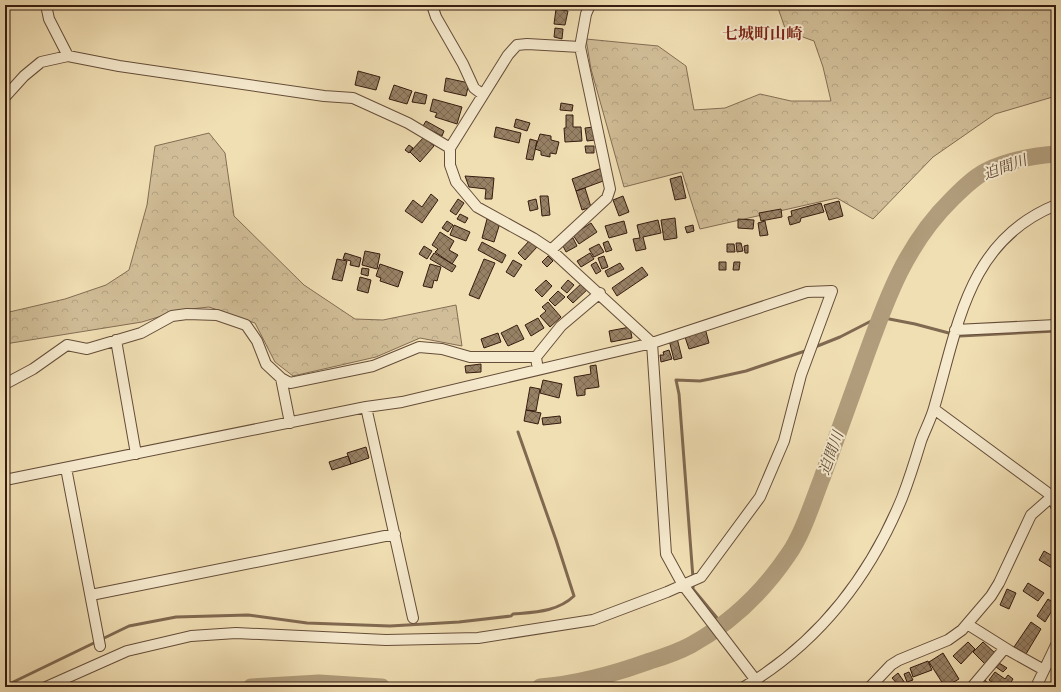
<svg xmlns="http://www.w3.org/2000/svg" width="1061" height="692" font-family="'Old Standard TT','Noto Serif JP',serif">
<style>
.forest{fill:url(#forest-crowns);stroke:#846d54}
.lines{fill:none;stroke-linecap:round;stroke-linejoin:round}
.stream{stroke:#806951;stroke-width:3}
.river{stroke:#b19d7c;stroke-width:17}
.building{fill:url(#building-cross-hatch);stroke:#361c10}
.minor-casing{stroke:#654d39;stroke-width:12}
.minor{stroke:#f6eace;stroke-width:10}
.labels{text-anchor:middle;stroke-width:4;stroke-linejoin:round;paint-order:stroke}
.water-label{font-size:15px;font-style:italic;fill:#614936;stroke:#f6eace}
.quarter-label{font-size:16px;font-weight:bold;fill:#7a1f14;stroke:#f6eace}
</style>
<defs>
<pattern id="forest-crowns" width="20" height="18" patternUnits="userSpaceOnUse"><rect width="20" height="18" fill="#d1be98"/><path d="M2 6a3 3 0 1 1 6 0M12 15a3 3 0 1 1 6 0" fill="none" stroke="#b4a382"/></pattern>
<pattern id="building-cross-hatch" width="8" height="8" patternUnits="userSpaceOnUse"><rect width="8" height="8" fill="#978165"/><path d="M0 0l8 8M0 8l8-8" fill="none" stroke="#7c6952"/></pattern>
</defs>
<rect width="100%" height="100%" fill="#f1dfb4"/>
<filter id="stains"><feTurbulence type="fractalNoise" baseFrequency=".005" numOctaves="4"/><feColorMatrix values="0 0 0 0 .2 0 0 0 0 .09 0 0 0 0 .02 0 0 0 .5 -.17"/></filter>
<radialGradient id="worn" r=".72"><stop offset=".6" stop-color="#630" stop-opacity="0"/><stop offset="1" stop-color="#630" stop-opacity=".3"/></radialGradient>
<path class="forest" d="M777 5H1056V96L995 114 933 157 873 219 837 198 700 229 682 172 624 187 591 69 586 39 658 46 686 66 694 110 725 108 760 94 791 101H831L823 67 814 41 786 31Z
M209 133 225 153 234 216 304 285 355 319 383 320 456 305 462 346 420 338 376 357 293 376 275 362 255 323 209 307 181 310 142 322 5 344V313L65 299 106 285 129 270 147 205 155 146Z"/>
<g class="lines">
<path class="stream" d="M815 347 840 337 879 317 915 324 960 336 1056 331
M693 578 679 394 676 380 700 381 710 379 746 371 808 350
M693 584V589L722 624
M5 686 129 626 176 617 248 615 307 623 390 626 459 622 511 616 513 614C535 612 557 612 574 596L556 540 518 432"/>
<path class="river" d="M251 687 319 683 382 687
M540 687C578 684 614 674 650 661 663 657 678 652 691 645 729 624 763 592 788 555 802 536 813 501 822 478 836 440 849 402 863 364 885 303 904 246 952 199 962 189 973 178 986 171 1008 160 1031 156 1056 154"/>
</g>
<path class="building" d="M819 5H841L840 9Z
M556 9 568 11 565 25 554 24Z
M555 28 563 29 562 39 554 37Z
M358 71 380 77 376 90 355 85Z
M446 78 469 83 466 96 444 91Z
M394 85 412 91 407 104 389 99Z
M415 92 427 95 425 104 412 102Z
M433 99 462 107 457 124 435 117 437 113 430 111Z
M561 103 573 105 572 111 560 110Z
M566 115H573V127H581L582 141 565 142 564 128H566Z
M516 119 530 123 527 131 514 127Z
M426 121 444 131 442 136 423 126Z
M496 127 521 133 519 143 494 137Z
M594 127 595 140 587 141 585 128Z
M540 134 551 136V140L559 142 556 154 550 153V157L541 155V151L535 149Z
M424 137 434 146 420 162 410 152Z
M530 139 537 141 533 160 526 159Z
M409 145 413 148 409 153 405 150Z
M585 146H594V153H586Z
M602 168 606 180 576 191 572 179Z
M465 176 494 178 492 199H485L486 189 469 187Z
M681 176 686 198 675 200 670 179Z
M585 188 591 207 582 210 576 191Z
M431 194 438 200 422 223 405 211 413 200 422 207Z
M540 196H548L550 215 542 216Z
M623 196 629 212 619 216 613 200Z
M458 199 464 203 456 215 450 211Z
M536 199 538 209 530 211 528 201Z
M839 201 843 216 829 220 824 205Z
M821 203 824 212 801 218 800 222 790 225 788 217 792 216 791 211Z
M781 209 782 217 761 221 759 213Z
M460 214 468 218 465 223 457 219Z
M675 218 677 238 664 240 661 220Z
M487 219 500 223 494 242 482 238Z
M738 219 754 220 753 229 738 228Z
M658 220 661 233 643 237 646 249 636 251 633 239 640 238 637 225Z
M447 221 453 225 448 232 442 228Z
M624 221 627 233 609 238 605 226Z
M765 221 768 235 760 236 758 223Z
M591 223 597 232 579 244 573 235Z
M454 225 470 232 466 241 450 235Z
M693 225 694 231 687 233 685 227Z
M440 232 454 241 449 250 458 255 452 264 435 252 438 249 432 245Z
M573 238 577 246 566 252 562 244Z
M530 240 537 247 525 260 518 253Z
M608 241 612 250 606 252 603 243Z
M482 242 506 255 502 263 478 250Z
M736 243H741L743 251 737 252Z
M599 244 604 252 594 257 589 249Z
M727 244H734L735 252H727Z
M748 245V253H745L744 246Z
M424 246 432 251 427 259 419 254Z
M365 251 380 254 377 269 362 265Z
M345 253 361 258 359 267 350 265 351 261 343 259Z
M434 253 456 266 452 272 430 259Z
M590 253 594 259 581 267 577 261Z
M548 256 553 261 547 267 542 262Z
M604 256 608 267 602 269 598 258Z
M337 259 347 261 342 281 332 279Z
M484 259 495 263 479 299 469 295Z
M513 260 522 265 514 277 506 272Z
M596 262 601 271 596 274 591 265Z
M719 262H726V270H719Z
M734 262H740L739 270H733Z
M620 263 624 269 608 277 605 271Z
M380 264 403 272 398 287 380 281 381 278 376 276Z
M430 264 441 267 437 281 434 280 432 288 423 286Z
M642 267 648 275 617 296 612 288Z
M362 268 369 269 368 276 361 274Z
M360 277 371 280 368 293 357 290Z
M546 280 552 286 542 297 535 290Z
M568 280 574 285 567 293 561 288Z
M583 282 589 288 573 303 567 297Z
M558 291 565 297 555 306 549 300Z
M548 302 561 317 550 327 540 316 546 311 542 307Z
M538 318 544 328 531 336 525 325Z
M517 325 524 339 508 346 501 333Z
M630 327 632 338 611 342 609 331Z
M705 328 709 343 689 349 684 334Z
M498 333 501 342 484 348 481 339Z
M677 338 682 358 674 360 669 340Z
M669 350 672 359 661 362 660 355H664L663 352Z
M481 364V372L466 373 465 366Z
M596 365 599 387 585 389V395L577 396 574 377 591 374 590 366Z
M543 380 562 384 559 398 540 393Z
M530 387 540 389 536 411 526 410Z
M526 410 541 413 538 424 524 421Z
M560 416 561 423 543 425 542 418Z
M366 447 369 458 351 464 347 453Z
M348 456 351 464 332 470 329 462Z
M1044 551 1056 558 1052 568 1039 560Z
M1028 583 1044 593 1038 601 1023 591Z
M1007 589 1016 593 1009 609 1000 605Z
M1048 599 1056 604 1045 622 1037 616Z
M1031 622 1041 629 1026 654 1014 647Z
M968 642 975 649 961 664 953 656Z
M983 642 995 653 985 664 973 652Z
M943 653 959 679 945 687 929 662Z
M1056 656V670L1050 667Z
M928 661 932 670 913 677 910 668Z
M999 663 1007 668 1003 672 996 667Z
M909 672 913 680 907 682 904 674Z
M995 672 1005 679 1008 675 1013 679 1008 687H999L989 680Z
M898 673 905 683 900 687 892 678Z
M985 680 990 686 979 687 978 686Z"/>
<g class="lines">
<g class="minor-casing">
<path id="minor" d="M46 5 49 19 68 56
M432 5 436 17 463 64 474 88 482 94
M580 47 527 44 517 45 508 55 450 148V165L456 182 477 207 533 238 551 250 652 343 666 554 683 585 761 687
M5 97 24 76 41 62 68 56 119 66 324 96 353 98 408 123 450 148
M551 250 607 198 610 189 580 47 586 14 590 5
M955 330 1056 325
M116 340 136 454
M537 364 536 357 561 326 600 293
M281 378 290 423
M5 384 33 369 67 345 87 349 141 333 172 316 187 314 217 315 246 325 257 341 266 364 281 378 290 383 373 366 419 347 442 349 470 357H536
M366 407 413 618
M934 409 1052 496 1056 506
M66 468 100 646
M5 480 366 407 402 402 652 343 807 292 832 291 801 375 784 441 760 497 701 577 667 592 593 620 478 638 386 640 236 633 191 636 127 651 46 687
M91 595 395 534
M967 624 1010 651 1044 670
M744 687C818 643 869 578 902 498 909 480 915 461 921 441 925 430 931 419 934 408 958 327 967 241 1056 205
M870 687 891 665 899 660 948 640 962 630 991 596 999 583 1031 515 1056 493
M972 687 1005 648
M1036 687 1056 645"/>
</g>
<use href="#minor" class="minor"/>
</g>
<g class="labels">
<g class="water-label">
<text transform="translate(1005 167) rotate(-20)" y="5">迫間川</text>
<text transform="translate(831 453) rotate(-70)" y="5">迫間川</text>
</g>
<g class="quarter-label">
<text x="762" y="39">七城町山崎</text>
</g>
</g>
<rect width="1061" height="692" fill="none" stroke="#f1dfb4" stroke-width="20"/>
<rect x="6" y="6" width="1049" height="680" fill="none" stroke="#361c10" stroke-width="2"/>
<rect x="10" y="10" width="1041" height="672" fill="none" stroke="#361c10"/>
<rect width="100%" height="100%" filter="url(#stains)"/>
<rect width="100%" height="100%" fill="url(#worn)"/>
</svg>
